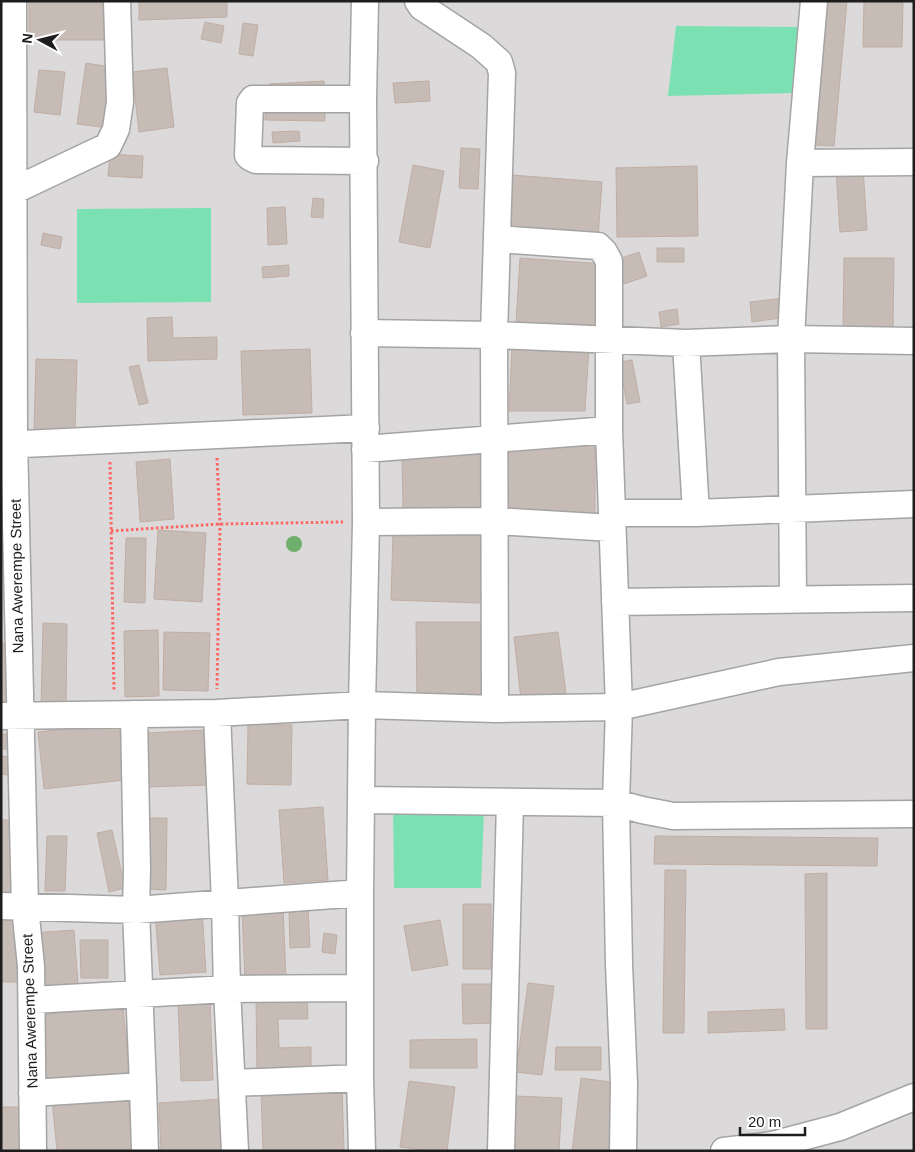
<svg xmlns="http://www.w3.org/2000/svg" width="915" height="1152" font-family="Arial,sans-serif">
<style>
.residential{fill:#dbd9da}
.pitch{fill:#7ce1b2}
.building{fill:#c6bbb5;stroke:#c0aea4}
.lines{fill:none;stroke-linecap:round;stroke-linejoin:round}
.minor-casing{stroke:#a4a4a4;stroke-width:29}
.path{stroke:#fe6763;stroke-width:3;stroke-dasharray:2.5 2.5;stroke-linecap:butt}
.minor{stroke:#fff;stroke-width:26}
.tree{fill:#70ae6b}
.labels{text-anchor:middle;stroke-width:5;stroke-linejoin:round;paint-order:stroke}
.street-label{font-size:15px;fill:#1d1d1d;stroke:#fff}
</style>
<rect width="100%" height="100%" fill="#eee9e2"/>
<path class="residential" d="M1 1H914V1151H1Z"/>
<path class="pitch" d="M676 26 801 27 793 93 668 96Z
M211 208V302L77 303V209Z
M393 806 484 810 481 888H394Z"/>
<path class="building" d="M29 1H106V40H29Z
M139 1H227V17L139 20Z
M827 1H847L834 146 814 145Z
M864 1H903L902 47H863Z
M205 22 224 26 221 43 201 39Z
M243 23 258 25 253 56 239 54Z
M86 63 117 68 109 128 77 124Z
M167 68 174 127 139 132 132 72Z
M39 70 65 72 60 115 34 112Z
M324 81 325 94 270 97 269 84Z
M429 81 430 101 395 103 393 83Z
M265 111 325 112V121L265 120Z
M299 131 300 141 273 143 272 132Z
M461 148 480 149 478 189 459 188Z
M110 154 143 156 142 178 108 176Z
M413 165 444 171 430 248 399 242Z
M697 166 698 236 617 237 616 168Z
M863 167 867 230 840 232 836 169Z
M512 175 602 182 598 238 508 231Z
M313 198 324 199 323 218 311 217Z
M285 207 287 244 268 245 267 208Z
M43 233 62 237 60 249 41 245Z
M657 248H684V262H657Z
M639 252 647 276 624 284 616 260Z
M520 258 604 264 600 328 516 323Z
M844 258H894L893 329 843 328Z
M289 265V276L263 278 262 267Z
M785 298 787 317 752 322 750 302Z
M677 309 679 324 661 327 659 312Z
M172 317 173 338 217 337V359L148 361 147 318Z
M512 348H589L585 411H509Z
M310 349 312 413 243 415 241 351Z
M36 359 77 360 75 432 34 431Z
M632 360 640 402 627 404 619 362Z
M139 365 148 403 139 405 129 367Z
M503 442H595V515H503Z
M484 453 485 507 403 509 402 455Z
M170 459 174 519 140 522 136 462Z
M1 460H9L5 530H1Z
M158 530 206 533 202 602 154 599Z
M393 532 484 535 481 603 391 600Z
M126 538H146L145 603 124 602Z
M416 622H484V699L417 700Z
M43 623 67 624 66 707H41Z
M158 630 159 696 125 697 124 631Z
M164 632 210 633 208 691 163 690Z
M558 632 566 693 521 699 514 637Z
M1 643H12L10 702H1Z
M119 723 125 780 44 789 38 732Z
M248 724 292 725 291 785 247 784Z
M206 730 208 785 147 787 145 733Z
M1 734H14V749H1Z
M1 756 20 758 17 776 1 774Z
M323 807 328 880 284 883 279 810Z
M147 818H167L166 890 146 889Z
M1 820H14L15 895 1 896Z
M112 830 125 888 109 892 97 833Z
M47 836H67L65 891H45Z
M655 836 878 838 877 866 654 864Z
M665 870H686L684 1033H663Z
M827 873V1029H806L805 874Z
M463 904H491V969H463Z
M283 907 286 979 245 980 242 909Z
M308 909 310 947 290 948 289 910Z
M202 910 206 972 160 975 155 913Z
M1 919H17L20 982H1Z
M440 920 448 965 412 971 404 926Z
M74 930 78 985 37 988 33 933Z
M324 933 337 935 335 954 322 952Z
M80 940H108V978H81Z
M528 983 554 986 542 1075 516 1072Z
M462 984H492L493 1023 463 1024Z
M307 995 308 1019H278L279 1048 311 1047V1074H257L256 996Z
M210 1000 213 1080 181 1081 178 1002Z
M123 1007 130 1078 44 1085 38 1015Z
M784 1009 785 1030 708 1033V1012Z
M477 1039V1068H410V1040Z
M556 1047H601V1070H555Z
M581 1078 618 1083 610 1151H572Z
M409 1081 455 1087 447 1151H430L400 1147Z
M342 1088 344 1150 263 1151 261 1091Z
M128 1092 133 1151H57L52 1099Z
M516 1096 562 1098 559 1151H513Z
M222 1099 225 1151H161L159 1103Z
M1 1107H25L24 1151H1Z"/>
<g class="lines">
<g class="minor-casing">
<path id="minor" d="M13 1 14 439 25 907 31 966 33 1151
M418 1 422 7 481 46 499 62 502 73 494 335 495 709
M363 99H253L250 103 248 155 250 157 256 160 365 161
M800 163 914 162
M13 191 108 146 116 129 120 102 117 1
M497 239 598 246 604 252 609 261V430L619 707 616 803 619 964 624 1084 623 1151
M364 333 494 335 686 343 791 339 914 341
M686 343 696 513
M1 445 366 428
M365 449 609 430
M612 513H696L914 504
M366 522 494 521 612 528
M793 599 791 339 800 163 814 1
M615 602 914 598
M217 713 225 903 227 989 235 1151
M134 714 137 870 136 910 143 1086
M1 716 217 713 362 705 495 709 619 707 779 672 914 658
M362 800 616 803 642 810 673 816 914 814
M1 906 136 910 360 893
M32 1000 227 989 360 988
M232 1083 360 1078
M32 1093 143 1086 145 1151
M362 1151 360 1078V893L362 705 366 522 363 99 365 1
M501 1151 510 802
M724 1151 772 1145 840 1127 914 1097"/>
</g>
<path class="path" d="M217 458 220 524 217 689
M110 462 114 691
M111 531 220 524 343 522"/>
<use href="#minor" class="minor"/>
</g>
<circle class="tree" cx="294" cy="544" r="8"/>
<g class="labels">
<g class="street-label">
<text transform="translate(17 576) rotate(-91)" y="5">Nana Awerempe Street</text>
<text transform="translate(30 1011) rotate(-92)" y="5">Nana Awerempe Street</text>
</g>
</g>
<rect width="915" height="1152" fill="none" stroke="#1d1d1d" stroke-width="5"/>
<g transform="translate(40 40) rotate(277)" stroke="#ffffff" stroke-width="4" paint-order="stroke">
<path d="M0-4L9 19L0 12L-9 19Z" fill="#1d1d1d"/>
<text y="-8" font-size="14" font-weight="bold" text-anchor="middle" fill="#1d1d1d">N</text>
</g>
<path d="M740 1127v8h65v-8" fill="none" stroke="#1d1d1d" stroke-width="2.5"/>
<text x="748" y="1127" font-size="15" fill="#1d1d1d" stroke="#ffffff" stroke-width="4" paint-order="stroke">20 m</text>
</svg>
